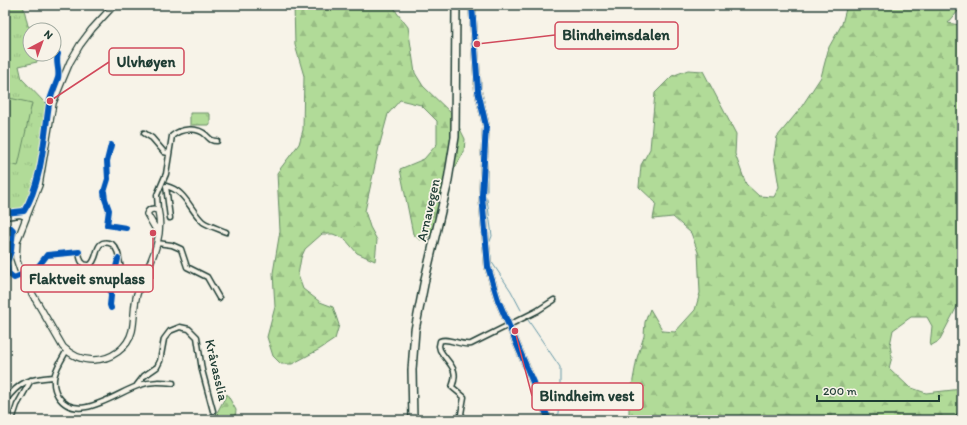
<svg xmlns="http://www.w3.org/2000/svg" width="967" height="425" font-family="Itim,sans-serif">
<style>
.grass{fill:url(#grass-tufts);stroke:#688c66}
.forest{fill:url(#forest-firs);stroke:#688c66}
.pitch{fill:#b1db98;stroke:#688c66}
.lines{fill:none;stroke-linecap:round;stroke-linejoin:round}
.stream{stroke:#6497a7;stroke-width:1}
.street-casing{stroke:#1f3d34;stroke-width:7}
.secondary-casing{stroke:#1f3d34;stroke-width:8}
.highway-casing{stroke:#1f3d34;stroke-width:10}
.street{stroke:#f7f3e8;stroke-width:4}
.secondary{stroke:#f7f3e8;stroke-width:5.5}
.highway{stroke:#f7f3e8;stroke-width:7}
.cycleway-casing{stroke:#f7f3e8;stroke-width:8}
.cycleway{stroke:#0057b8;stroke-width:6}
.labels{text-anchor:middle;stroke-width:3.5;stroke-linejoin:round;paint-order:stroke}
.street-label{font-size:14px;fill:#1f3d34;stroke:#f7f3e8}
.leader{fill:none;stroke:#d1495b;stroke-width:1.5}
.callout-dot{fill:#d1495b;stroke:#f7f3e8;stroke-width:1.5}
.callout{fill:#f7f3e8;stroke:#d1495b;stroke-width:1.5}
.callout-label{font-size:15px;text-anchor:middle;font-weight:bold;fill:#1f3d34}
</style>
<defs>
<pattern id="grass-tufts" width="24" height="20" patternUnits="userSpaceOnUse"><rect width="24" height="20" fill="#b1db98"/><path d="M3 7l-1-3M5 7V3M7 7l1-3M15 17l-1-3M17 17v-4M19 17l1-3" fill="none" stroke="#98bd84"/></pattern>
<pattern id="forest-firs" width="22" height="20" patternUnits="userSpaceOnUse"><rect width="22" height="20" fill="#b1db98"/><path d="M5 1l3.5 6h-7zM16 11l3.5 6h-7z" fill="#98bd84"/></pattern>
</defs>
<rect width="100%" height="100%" fill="#f7f3e8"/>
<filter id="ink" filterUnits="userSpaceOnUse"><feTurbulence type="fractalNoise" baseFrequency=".025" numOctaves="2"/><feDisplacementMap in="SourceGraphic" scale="8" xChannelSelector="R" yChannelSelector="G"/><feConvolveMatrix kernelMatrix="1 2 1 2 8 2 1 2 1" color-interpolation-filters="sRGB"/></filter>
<g filter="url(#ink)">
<path class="grass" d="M5 5H23L28 26 31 27V30H30V54H36L37 62 19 66 22 79 47 105 37 172 23 210 5 212Z
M190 113H208L210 114V125H190Z"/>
<path class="forest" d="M294 5H393L397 13 408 27 415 73 423 86 453 115 465 139 464 152 452 173 435 225 430 236 420 240 413 234 400 169 424 159 437 144V121L421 105 400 100 388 114 379 147 365 211 370 227 377 240 375 261 357 253 345 239 333 234H322L305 249 301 258 298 275 303 289 320 302 333 307 339 325 335 339 320 349 292 364H281L273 356 267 337 275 307 273 273 280 231 277 173 299 144 303 130 304 76 295 45Z
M847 5H959V10L948 23 959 25 962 23V297L939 341 930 346 932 326 927 317H911L893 330 890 345 892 357 889 368 909 387 926 393 962 389V420H629V402L637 358 644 336 645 322 650 309 663 331 675 332 695 310 700 293 698 252 691 233 673 217 653 219 656 203 639 187 641 165 650 149 655 93 672 76 688 70 703 71 736 134 735 154 746 184 759 196 774 197 779 187 774 156 777 137 800 109 821 77 829 47 842 24Z
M227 394 236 410 235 420H213Z"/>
<path class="pitch" d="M5 97 32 103 18 166 5 163Z"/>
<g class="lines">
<path class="stream" d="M487 153V191
M487 199 492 236 489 244 490 249
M491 255V261L511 291 521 310
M528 320 560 367V398L557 420"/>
<g class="street-casing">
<path id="street" d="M144 133 152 138 164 152 168 153
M158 210 157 195 166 174 172 136C180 129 197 126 206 135 210 139 211 141 217 141
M5 217 20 215 26 217
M170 218 166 186C186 191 189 209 203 222 209 226 219 229 226 232
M157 243 172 245 181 249 187 267 207 277 219 298
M79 252C80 259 81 266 90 265 100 258 93 237 112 244 126 256 111 277 140 285
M67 350C58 366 48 379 58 396 77 425 117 392 140 385 151 381 162 382 173 383
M137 385 144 376 157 367 160 361 164 339 170 331 180 327 189 329 197 337 202 370 213 411
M5 401C20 381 28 379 53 377
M12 420 17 405 31 380
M469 420 464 418 461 414 464 397 452 387C460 368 448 364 440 350L439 346 440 341C448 337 460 346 471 344L537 311 554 300
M957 420 962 412"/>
</g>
<g class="secondary-casing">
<path id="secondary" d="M114 5 92 29 80 45 70 62 62 81 53 103 39 185 17 241 16 258 20 270 26 283 63 347C71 355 82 360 93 360 111 360 128 348 132 331 135 318 133 304 138 291 148 266 165 239 158 210 152 208 149 209 147 214L158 233
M472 5 478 91 486 126 482 195 488 267 498 300 549 420"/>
</g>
<g class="highway-casing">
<path id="highway" d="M413 420 412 370 415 330 425 279 447 186 455 137 456 5"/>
</g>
<use href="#street" class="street"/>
<use href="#secondary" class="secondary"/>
<use href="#highway" class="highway"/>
<g class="cycleway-casing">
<path id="cycleway" d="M472 5 478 91 486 126 482 195 488 267 498 300 549 420
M111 145 107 161 108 179 104 192 105 199 109 210 107 225 126 228
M5 213 24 211C42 183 44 137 49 104 51 95 55 87 58 78 60 70 55 62 58 54
M5 225 11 228 13 230 11 251 7 262 8 273 14 278 28 272H34L47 255 79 252
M111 308 110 305 111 296 110 282 114 275 118 259"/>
</g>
<use href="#cycleway" class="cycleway"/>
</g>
</g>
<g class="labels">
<g class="street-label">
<text transform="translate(428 210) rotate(-77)" y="5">Arnavegen</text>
<text transform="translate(217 370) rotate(77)" y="5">Kråvasslia</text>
</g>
</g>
<path class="leader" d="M477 44L555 35M50 101L109 62M153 233L153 279M515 331L532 396"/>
<g class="callout-dot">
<circle cx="477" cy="44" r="4"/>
<circle cx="50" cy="101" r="4"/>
<circle cx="153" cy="233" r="4"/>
<circle cx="515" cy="331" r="4"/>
</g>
<g class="callout">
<rect x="555" y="22" width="123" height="27" rx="4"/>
<rect x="109" y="48" width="75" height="27" rx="4"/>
<rect x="21" y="265" width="132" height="27" rx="4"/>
<rect x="532" y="383" width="111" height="27" rx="4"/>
</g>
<g class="callout-label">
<text x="616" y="40">Blindheimsdalen</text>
<text x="146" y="67">Ulvhøyen</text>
<text x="87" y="284">Flaktveit snuplass</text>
<text x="587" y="401">Blindheim vest</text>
</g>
<rect width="967" height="425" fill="none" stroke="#f7f3e8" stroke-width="20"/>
<rect x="10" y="10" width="947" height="405" fill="none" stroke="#1f3d34" stroke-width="1.5" filter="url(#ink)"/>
<g transform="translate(42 42) rotate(41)"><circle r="19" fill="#f7f3e8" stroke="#a1aaa0"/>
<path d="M0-3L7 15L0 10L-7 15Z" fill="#d1495b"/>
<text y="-6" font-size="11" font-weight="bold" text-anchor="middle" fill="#1f3d34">N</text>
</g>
<path d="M817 395v6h122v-6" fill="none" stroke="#1f3d34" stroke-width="2"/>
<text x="823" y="395" font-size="12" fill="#1f3d34" stroke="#f7f3e8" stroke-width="3" paint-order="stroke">200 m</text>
</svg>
